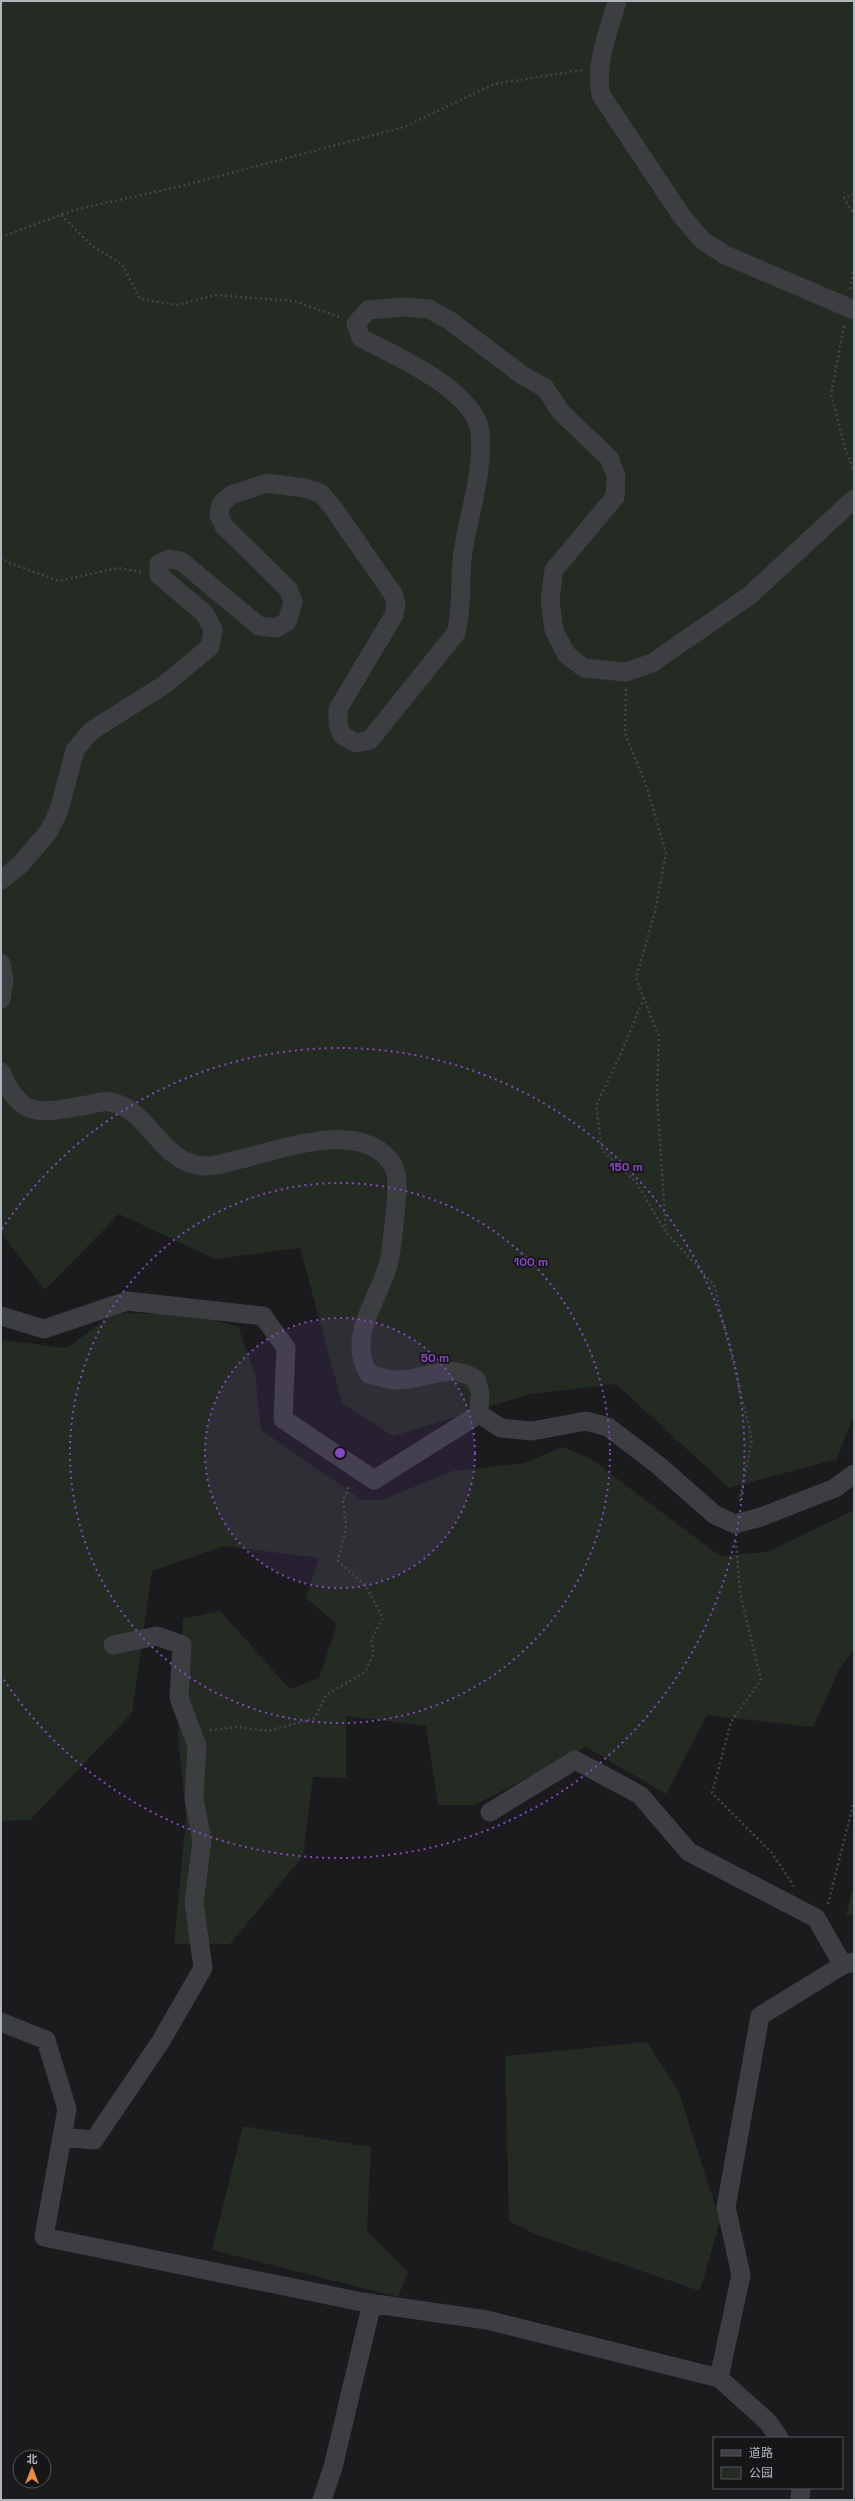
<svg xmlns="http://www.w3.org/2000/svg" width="855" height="2501" font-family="'Space Grotesk','Noto Sans SC',sans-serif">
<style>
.green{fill:#232b23}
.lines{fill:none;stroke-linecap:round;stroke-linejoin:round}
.path{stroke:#424649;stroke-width:2.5;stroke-dasharray:2 3;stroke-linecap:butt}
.minor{stroke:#3c3e42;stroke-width:19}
.ring{fill:none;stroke:#8548be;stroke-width:2;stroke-dasharray:2 4}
.centre{fill:#8548be;stroke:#161618;stroke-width:2}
.ring-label{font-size:12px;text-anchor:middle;font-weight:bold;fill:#8548be;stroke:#161618;stroke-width:3.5;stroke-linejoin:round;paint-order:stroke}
</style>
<rect width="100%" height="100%" fill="#1b1b1d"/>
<path class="green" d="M1 1H854V1414L837 1459 729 1488 616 1384 530 1394 393 1436 342 1403 300 1248 215 1259 119 1214 45 1290 1 1233Z
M114 1313 185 1314 238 1326 255 1374 261 1430 362 1500H382L453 1471 524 1463 563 1447 591 1459 720 1556 768 1552 854 1510V1650L840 1668 813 1727 707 1715 666 1794 586 1747 475 1805H438L426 1726 346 1716V1778L313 1777 303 1856 230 1944H174L186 1816 178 1736 183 1619 220 1611 290 1689 319 1678 337 1624 306 1598 319 1558 224 1546 152 1571 132 1713 30 1820 1 1821V1340L67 1348Z
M854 1883V1914L846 1916Z
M647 2042 679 2092 720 2221 700 2291 537 2235 509 2221 505 2056Z
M243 2126 371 2147 367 2231 408 2272 398 2297 212 2250Z"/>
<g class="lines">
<path class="path" d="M854 194 844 198 854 214
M61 215 92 246 122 264 140 299 177 305 216 295 294 301 339 317
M1 237 74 210 182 186 404 127 494 84 582 70
M850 289 854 266
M844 326 831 394 846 451 854 471
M1 557 7 562 59 581 118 568 141 572
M626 689 625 733 647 788 666 853 655 912 636 978 659 1037 657 1096 666 1232 714 1285 752 1439 739 1504
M644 998 621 1053 596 1106 602 1150 636 1182 665 1231
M736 1541 740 1593 761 1680 731 1722 712 1793 771 1852 794 1886
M210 1730 236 1727 268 1731 315 1718 326 1695 365 1672 374 1653 371 1640 383 1618 365 1585 338 1561 346 1527 343 1501 349 1486
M828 1904 854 1801"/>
<path class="minor" d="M617 1C609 30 594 66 601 95L681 215 702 240 725 255 854 310
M1 880 20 865 49 831 59 810 75 750 91 731 164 685 210 647 213 630 205 614 159 575V564L169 559 181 561 259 626 276 628 287 622 293 602 288 589 224 526 219 515 221 504 231 495 267 483 305 488 320 493 331 505 393 594 396 603 394 615 338 709V724L342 735 356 743 370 740 456 633C464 602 458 575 464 546 470 510 484 469 480 432 476 391 394 355 361 338L356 324 368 310 405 307 429 309 449 320 522 375 545 388 561 412 609 458 616 475 615 497 554 570 550 600 554 630 566 654 584 668 626 672 652 663 749 596 854 499
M1 963 4 980 1 999
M1 1072C22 1122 42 1112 87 1105 94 1104 104 1100 110 1102 147 1108 159 1158 197 1165 209 1168 226 1163 237 1160 280 1150 363 1117 393 1165 399 1176 397 1193 396 1204 394 1223 393 1243 389 1261 381 1298 345 1335 369 1374 378 1376 390 1381 399 1380 428 1379 448 1362 476 1379L480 1393 479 1414 374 1480 283 1419 286 1348 263 1316 127 1301 44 1329 1 1316
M479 1414 501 1428 532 1431 586 1421 608 1427 658 1465 715 1515 735 1524 761 1517 835 1488 854 1474
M490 1812 575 1760 640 1795 689 1852 816 1918 843 1965
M1 2022 46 2040 67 2109 44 2237 362 2302 487 2320 719 2378 768 2422 779 2438
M62 2137 94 2140 161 2041 203 1968 194 1902 202 1841 194 1798 197 1746 179 1698 182 1645 157 1636 113 1645
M719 2378 741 2275 726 2207 760 2016 843 1965 854 1962
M322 2500 333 2467 372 2303
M800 2500 801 2488"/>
</g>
<circle cx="340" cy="1453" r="135" fill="#8548be" fill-opacity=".12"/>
<g class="ring">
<circle cx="340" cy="1453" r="135"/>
<circle cx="340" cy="1453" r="270"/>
<path d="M2 1229A405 405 0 1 1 2 1677"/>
</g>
<circle cx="340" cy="1453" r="6" class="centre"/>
<g class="ring-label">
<text x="626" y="1171">150 m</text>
<text x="531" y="1266">100 m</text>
<text x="435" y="1362">50 m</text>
</g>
<rect width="855" height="2501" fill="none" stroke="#aeb6bc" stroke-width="4"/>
<rect x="713" y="2437" width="130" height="52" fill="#161618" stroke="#53565a"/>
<rect x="721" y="2450" width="20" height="6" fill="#3c3e42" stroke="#53565a"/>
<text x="749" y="2457" font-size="12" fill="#aeb6bc">道路</text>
<rect x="721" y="2467" width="20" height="12" fill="#232b23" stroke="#53565a"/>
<text x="749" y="2477" font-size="12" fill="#aeb6bc">公园</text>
<g transform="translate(32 2469)"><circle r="19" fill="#161618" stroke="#53565a"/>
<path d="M0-3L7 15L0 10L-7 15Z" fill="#f08a40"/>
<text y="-6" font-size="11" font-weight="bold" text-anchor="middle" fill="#aeb6bc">北</text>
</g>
</svg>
